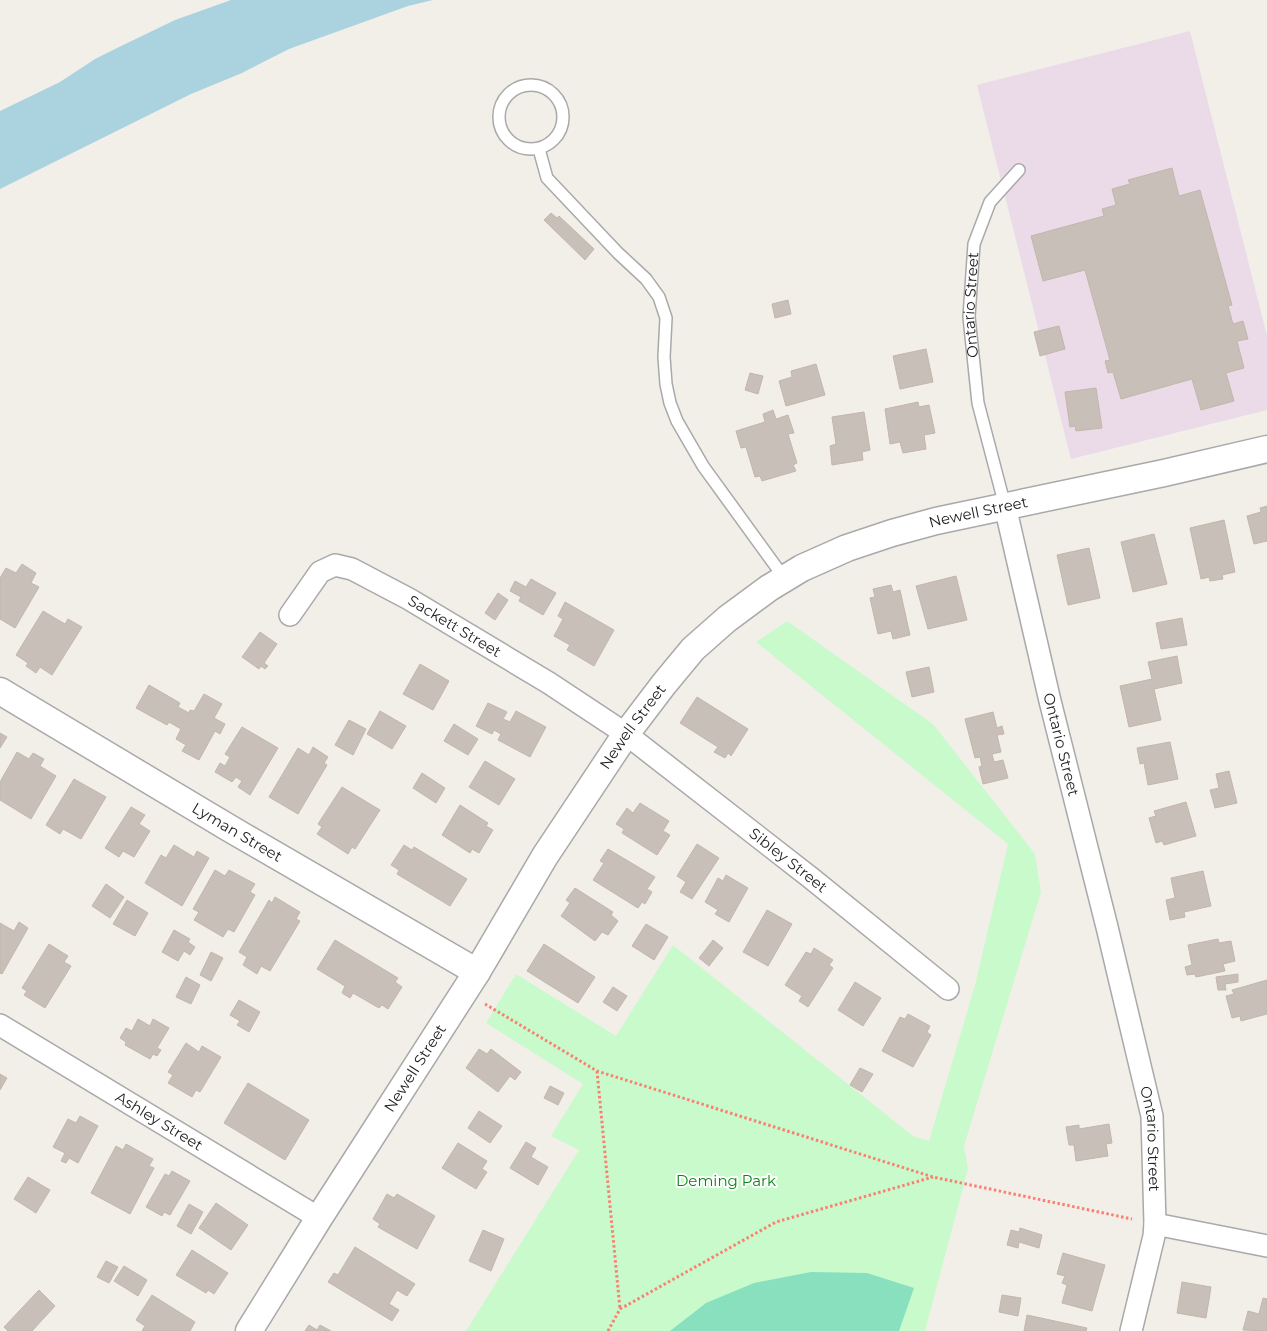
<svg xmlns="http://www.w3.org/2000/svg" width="1267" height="1331" font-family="Montserrat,sans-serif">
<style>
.industrial{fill:#ebdbe8}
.park{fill:#c8facc}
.pitch{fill:#88e0be}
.water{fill:#aad3df}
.building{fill:#c7bfb8;stroke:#c4b6ab}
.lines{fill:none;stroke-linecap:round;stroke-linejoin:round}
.service-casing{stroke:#a9a9a9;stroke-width:14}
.minor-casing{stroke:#a9a9a9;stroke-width:24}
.tertiary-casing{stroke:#a9a9a9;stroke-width:29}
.path{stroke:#fa8072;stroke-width:3;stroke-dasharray:2.5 2.5;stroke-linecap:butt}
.service{stroke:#fff;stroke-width:11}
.minor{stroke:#fff;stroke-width:21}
.tertiary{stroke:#fff;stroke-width:26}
.labels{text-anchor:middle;stroke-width:4;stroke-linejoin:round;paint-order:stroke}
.street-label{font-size:15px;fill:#222;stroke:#fff}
.park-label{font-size:15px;fill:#0c8416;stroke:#fff}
</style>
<rect width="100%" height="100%" fill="#f2efe9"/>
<path class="industrial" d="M1190 31 1267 336V410L1071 459 977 85Z"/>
<path class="park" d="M787 621 933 724 1035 854 1041 892 964 1146 968 1169 925 1331H466L579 1150 551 1136 583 1084 486 1023 516 974 616 1036 673 945 913 1136 929 1141 975 985 1008 844 756 642Z"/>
<path class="pitch" d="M811 1272 867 1273 914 1288 899 1331H670L706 1303 754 1283Z"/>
<path class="water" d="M231 0H433L408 6 289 49 242 73 191 94 0 189V111L60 82 95 59 115 49 175 20Z"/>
<path class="building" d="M1172 168 1179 196 1200 190 1232 305 1228 306 1233 324 1243 321 1248 339 1237 341 1244 368 1226 373 1234 401 1201 410 1192 379 1121 399 1113 372 1108 373 1105 361 1110 360 1085 270 1043 281 1031 236 1104 216 1102 209 1116 205 1112 189 1130 184 1128 180Z
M551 213 557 218 559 216 594 249 585 260 544 220Z
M788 300 791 314 775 318 772 304Z
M1059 326 1065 349 1040 356 1034 332Z
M926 349 933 382 900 389 893 356Z
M816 364 825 395 786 406 779 381 792 377 791 371Z
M750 373 763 376 758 394 745 390Z
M1096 388 1102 428 1076 431 1075 426 1070 427 1065 392Z
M918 402 919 407 929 405 935 433 924 435 926 449 903 453 900 442 890 444 885 409Z
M773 410 776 419 788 415 794 433 788 434 797 463 793 465 796 471 762 481 760 476 755 477 746 447 741 448 736 431 765 422 763 414Z
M864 412 870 450 862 452 863 460 832 465 830 446 836 444 832 417Z
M1267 506V541L1254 544 1247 516 1261 512 1260 508Z
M1224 520 1235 572 1222 575 1223 579 1210 581 1209 577 1201 579 1190 528Z
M1154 534 1167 584 1133 592 1121 542Z
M1089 548 1100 598 1068 605 1057 555Z
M22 564 36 573 31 583 39 587 15 628 0 619V578L6 568 16 573Z
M956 576 967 620 928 629 916 586Z
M531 579 556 593 543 615 519 601 521 597 510 591 515 581 526 587Z
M891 585 893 592 900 590 910 635 893 639 891 631 878 634 870 598 875 597 873 589Z
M498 593 508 600 495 620 485 613Z
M565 602 614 630 594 666 567 650 570 645 554 636 563 619 558 616Z
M43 611 65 624 68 619 82 627 52 675 40 667 36 673 26 666 28 663 16 655Z
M1182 618 1187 645 1161 649 1156 623Z
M260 632 277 644 264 663 268 666 265 669 261 666 259 669 242 657Z
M1177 656 1182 683 1154 689 1161 720 1129 727 1120 686 1152 679 1148 662Z
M420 664 449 681 433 710 403 694Z
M929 667 934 692 912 697 906 672Z
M149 685 180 703 178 707 189 713 190 710 194 711 204 694 222 704 214 718 225 724 220 734 215 731 199 760 182 751 186 745 176 739 181 729 169 722 167 725 136 708Z
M697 697 748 729 731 756 728 753 725 758 714 752 718 747 680 723Z
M488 703 507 712 503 719 510 722 516 711 546 727 530 757 498 740 501 734 494 730 492 734 476 726Z
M380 711 406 726 392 749 367 734Z
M993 712 997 728 1002 726 1004 734 997 735 1001 752 992 754 994 762 1003 760 1008 778 983 784 979 767 982 766 980 757 975 758 965 719Z
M349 720 366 729 353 755 335 745Z
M454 724 478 739 468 755 444 741Z
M242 727 278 748 250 795 238 787 242 781 236 777 232 782 215 772 220 763 225 766 230 757 225 754Z
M0 733 7 737 0 748Z
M1170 742 1178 779 1148 785 1144 763 1140 764 1137 748Z
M313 747 328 757 324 763 327 765 298 814 269 797 298 748 309 755Z
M17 752 29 759 33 753 44 759 40 766 56 776 31 819 0 800V782Z
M485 761 515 779 499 805 469 787Z
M1229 771 1237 803 1215 808 1210 790 1219 788 1216 774Z
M422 773 445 788 436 803 413 788Z
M74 779 106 797 81 839 63 829 60 834 46 825Z
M342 787 380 810 355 849 352 847 348 854 317 834 322 827 318 824Z
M1186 802 1196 836 1164 845 1162 841 1156 843 1149 818 1156 816 1154 811Z
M640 803 669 821 663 831 670 835 657 855 622 833 624 829 616 824 627 808 633 813Z
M460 805 488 823 486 826 493 830 479 853 472 849 470 853 442 835Z
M131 807 145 815 139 824 150 831 134 857 123 851 119 857 105 848Z
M697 844 719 858 692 899 680 892 686 882 677 876Z
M174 845 194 857 197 851 209 858 182 906 145 883 161 855 166 858Z
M404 845 412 850 414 847 467 879 450 906 397 874 399 870 391 865Z
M608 849 655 877 647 889 652 892 645 904 642 902 638 908 593 880 604 863 600 861Z
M215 870 225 876 229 870 255 884 250 892 255 895 234 932 228 929 223 937 194 920 199 912 193 909Z
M1203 871 1211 906 1184 912 1185 917 1170 920 1166 900 1175 898 1171 878Z
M726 875 748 888 729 922 715 914 718 910 705 902 718 878 723 881Z
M106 884 124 897 110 918 92 906Z
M575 888 613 912 611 915 618 921 608 935 602 932 595 941 561 916 570 903 566 900Z
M275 897 300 912 296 919 300 921 270 971 261 966 257 974 243 965 247 957 239 952 269 900 272 903Z
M127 900 148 913 135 936 113 924Z
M767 910 792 924 768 966 743 952Z
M19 922 28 928 2 974 0 973V923L14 931Z
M646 924 668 937 654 960 632 946Z
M174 930 190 939 188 942 195 947 190 955 184 951 178 961 162 952Z
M1218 939 1219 943 1231 941 1235 961 1223 964 1225 971 1196 977 1195 974 1187 975 1185 967 1192 965 1188 945Z
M335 940 398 978 395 982 402 987 388 1009 382 1005 379 1008 353 993 350 998 342 993 345 986 317 969Z
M713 940 723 948 709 966 699 958Z
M49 944 68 956 64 962 71 966 45 1008 24 995 27 991 22 988Z
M544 944 595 977 578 1003 527 971Z
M814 948 833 960 829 965 833 968 808 1007 799 1001 802 996 785 985 806 952 811 954Z
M211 952 223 958 211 981 200 975Z
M1238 974V982L1225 984 1226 990H1218L1216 977Z
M186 977 200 985 191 1004 176 997Z
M1267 980V1014L1241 1021 1240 1016 1232 1018 1226 996 1234 994 1232 990Z
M855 982 881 998 863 1026 838 1010Z
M613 987 627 996 617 1011 603 1002Z
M239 1000 260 1012 249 1032 237 1025 240 1021 230 1015Z
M908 1014 930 1026 927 1032 931 1035 913 1067 882 1051 900 1017 905 1019Z
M138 1019 150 1026 153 1019 169 1028 157 1048 161 1050 157 1056 153 1054 150 1059 125 1045 126 1042 120 1038 126 1028 132 1031Z
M186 1043 199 1052 202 1046 221 1057 200 1092 196 1090 192 1097 168 1083 173 1075 168 1072Z
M479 1049 487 1054 491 1049 521 1072 515 1080 510 1076 498 1092 466 1068Z
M860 1068 873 1074 862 1092 850 1085Z
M0 1074 7 1078 0 1090Z
M248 1083 309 1120 285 1160 224 1123Z
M550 1086 564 1093 558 1105 544 1098Z
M479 1111 502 1126 490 1143 468 1128Z
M80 1116 98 1126 78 1163 69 1158 66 1163 61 1161 65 1153 53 1147 68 1119 76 1123Z
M1109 1124 1112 1143 1106 1144 1108 1156 1076 1161 1074 1145H1069L1066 1127 1079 1125V1129Z
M526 1142 536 1148 531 1157 548 1167 538 1185 510 1168Z
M458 1143 487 1161 482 1169 487 1172 476 1189 442 1168Z
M126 1144 153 1159 149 1166 154 1168 130 1214 91 1193 116 1146 123 1150Z
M172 1171 190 1181 170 1215 164 1212 162 1216 146 1207 165 1174 169 1176Z
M28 1177 50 1190 36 1213 14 1199Z
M387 1194 394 1198 397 1194 435 1216 417 1249 378 1227 380 1224 373 1219Z
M216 1203 248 1225 231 1250 199 1228Z
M189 1204 203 1212 191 1234 177 1226Z
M1020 1228 1042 1235 1039 1248 1019 1242 1018 1248 1007 1245 1011 1230 1019 1232Z
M483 1230 504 1239 491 1271 469 1261Z
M355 1247 415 1284 407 1296 397 1290 389 1304 399 1310 392 1321 328 1282 334 1273 338 1275Z
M192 1250 228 1273 214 1294 208 1290 206 1293 176 1275Z
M1063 1253 1105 1265 1092 1311 1062 1303 1067 1285 1062 1283 1065 1276 1057 1274Z
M106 1261 118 1267 109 1283 97 1277Z
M124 1266 147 1280 138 1296 114 1281Z
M1182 1282 1211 1287 1206 1318 1177 1313Z
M39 1290 55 1306 32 1331H8L4 1327Z
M152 1295 195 1322 190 1331H142L145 1326 136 1320Z
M1002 1295 1021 1298 1018 1316 999 1312Z
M1263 1298 1267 1299V1331L1243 1330 1248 1311 1259 1314Z
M1027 1315 1087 1328 1086 1331H1024Z
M309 1325 317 1330 320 1325 331 1331H305Z"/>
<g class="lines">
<g class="service-casing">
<g id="service">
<circle cx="531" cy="117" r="32"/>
<path d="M539 149 547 178 618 253 646 279 659 297 666 318 664 357 666 384 670 403 677 421 703 466 785 579"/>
<path id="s1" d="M1005 506 978 403 969 317 974 244 990 202 1019 170"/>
</g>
</g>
<g class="minor-casing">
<g id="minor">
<path id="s2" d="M1005 506 1050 701 1107 927 1152 1116 1155 1224 1154 1236 1131 1331"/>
<path id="s3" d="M290 615 320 572 335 565 352 569 409 599 549 683 626 734 811 878 948 989"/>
<path id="s4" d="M0 1025 319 1218"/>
<path d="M1155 1224 1267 1246"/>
</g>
</g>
<g class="tertiary-casing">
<g id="tertiary">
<path id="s5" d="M0 691 229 828 477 972"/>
<path id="s6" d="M249 1331 319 1218 477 972 545 856 626 734 664 684 693 649 727 619 769 588 802 568 847 548 892 533 936 521 1164 473 1267 449"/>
</g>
</g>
<path class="path" d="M485 1004 597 1071 933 1177 1132 1219
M597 1071 620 1309
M608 1331 620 1309 776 1222 933 1177"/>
<use href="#service" class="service"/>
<use href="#minor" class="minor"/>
<use href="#tertiary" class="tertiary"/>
</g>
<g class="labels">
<g class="street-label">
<text dy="5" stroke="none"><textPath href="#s1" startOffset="205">Ontario Street</textPath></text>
<text dy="5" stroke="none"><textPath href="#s6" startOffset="1136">Newell Street</textPath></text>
<text dy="5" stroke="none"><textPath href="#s3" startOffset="204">Sackett Street</textPath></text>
<text dy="5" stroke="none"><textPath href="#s6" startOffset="716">Newell Street</textPath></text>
<text dy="5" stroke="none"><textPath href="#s2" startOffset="245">Ontario Street</textPath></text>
<text dy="5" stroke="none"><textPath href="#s5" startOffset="276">Lyman Street</textPath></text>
<text dy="5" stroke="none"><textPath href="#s3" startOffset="612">Sibley Street</textPath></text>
<text dy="5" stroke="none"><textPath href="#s6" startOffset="311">Newell Street</textPath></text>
<text dy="5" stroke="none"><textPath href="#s4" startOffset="186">Ashley Street</textPath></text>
<text dy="5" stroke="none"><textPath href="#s2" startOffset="650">Ontario Street</textPath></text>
</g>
<g class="park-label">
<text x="726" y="1186">Deming Park</text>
</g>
</g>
</svg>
